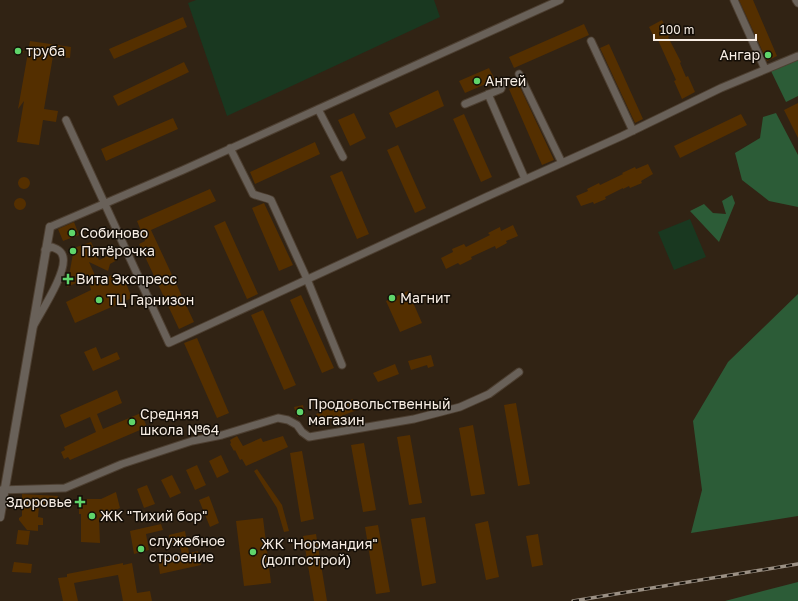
<svg xmlns="http://www.w3.org/2000/svg" width="798" height="601" font-family="'Golos Text',sans-serif">
<style>
.green{fill:#193820}
.forest{fill:#2c5c37}
.building{fill:#542f00}
.lines{fill:none;stroke-linecap:round;stroke-linejoin:round}
.minor-casing{stroke:#4d3f31;stroke-width:9}
.tertiary-casing{stroke:#4d3f31;stroke-width:10}
.minor{stroke:#696159;stroke-width:7}
.tertiary{stroke:#696159;stroke-width:8}
.rail-casing{stroke:#9b9084;stroke-width:3.5}
.rail{stroke:#140e07;stroke-width:2;stroke-dasharray:6;stroke-linecap:butt}
.poi-dot{fill:#5fd56b;stroke:#140e07;stroke-width:1.5}
.labels{text-anchor:middle;stroke-width:3;stroke-linejoin:round;paint-order:stroke}
.poi-label{font-size:14px;fill:#f8eee5;stroke:#140e07;text-anchor:start}
</style>
<rect width="100%" height="100%" fill="#312314"/>
<path class="green" d="M196 0H434L440 17 227 116 188 3Z
M690 219 706 257 674 270 658 232Z"/>
<path class="forest" d="M798 58V96L786 102 771 71Z
M776 113 798 155V207L769 201 742 180 735 153 760 138 763 117Z
M732 195 735 203 719 242 690 211 704 204 713 213 726 214 722 201Z
M798 294V516L691 533 702 490 693 421 728 362Z
M798 582V601H725Z"/>
<path class="building" d="M739 0H753L777 56 767 61Z
M183 17 187 27 114 59 109 49Z
M662 20 670 36 668 37 681 62 680 63 686 77 688 76 695 92 682 99 674 81 676 80 658 40 656 41 649 27Z
M584 24 589 35 514 68 509 57Z
M30 41 71 47 70 58 53 56 44 109 58 111 56 122 43 120 39 145 17 142 24 101 18 109Z
M609 44 643 119 635 123 600 48Z
M19 48 20 49 25 52 17 54 15 51Z
M184 62 189 72 118 106 113 96Z
M489 68 495 80 465 93 459 81Z
M519 85 554 160 542 165 509 89Z
M438 90 444 106 396 128 389 113Z
M798 103V138L784 110Z
M354 113 366 138 350 146 338 120Z
M464 114 492 177 481 182 453 119Z
M741 114 747 125 680 158 674 146Z
M173 118 178 129 106 161 101 149Z
M315 142 320 154 255 184 250 172Z
M398 145 426 208 415 213 387 150Z
M648 164 653 174 641 181 642 183 630 188 629 186 623 189V188L605 197 606 199 594 204 593 202 581 206 576 196 588 191 587 189 599 183 600 185 623 174 622 173 635 167 636 169Z
M342 171 369 234 357 239 330 176Z
M18 183a6 6 0 1 1 12 0a6 6 0 1 1-12 0Z
M210 189 216 201 151 230 194 322 179 329 139 244 145 241 137 221Z
M14 204a6 6 0 1 1 12 0a6 6 0 1 1-12 0Z
M264 203 293 265 279 271 252 208Z
M225 221 258 294 247 299 214 226Z
M74 222 79 235 63 241 58 229Z
M513 225 518 236 506 241 507 243 496 249 495 246 471 257 472 259 460 265 458 263 446 269 441 258 453 252 452 249 464 244 466 247 490 235 488 233 500 227 501 231Z
M91 242 99 260 114 253 117 260 110 264 108 271 89 262 98 282 118 272 120 277 123 276 132 298 75 323 66 302 91 290 90 286 93 276 67 287 74 248Z
M408 291 422 323 400 332 386 301Z
M301 295 334 368 322 373 290 300Z
M263 310 296 385 284 390 251 315Z
M197 338 229 413 217 418 184 343Z
M96 347 101 359 117 352 120 359 93 371 84 352Z
M431 355 434 366 428 368 427 365 411 370 408 361Z
M395 364 399 374 378 382 373 373Z
M117 390 122 403 97 414 103 429 141 413 147 427 70 460 68 457 64 459 61 452 65 450 64 447 96 432 90 417 65 428 60 415Z
M353 399 357 410 321 424 316 414Z
M516 403 530 484 518 486 504 405Z
M303 405 305 415 297 417 294 407Z
M473 425 485 494 471 496 459 428Z
M410 435 422 503 409 505 397 437Z
M237 436 243 446 261 438 263 442 283 436 288 447 246 466 242 459 240 460 235 450 234 451 230 444 231 443 230 440Z
M364 443 376 510 363 512 351 445Z
M302 451 314 519 301 522 290 453Z
M221 455 229 472 217 478 209 461Z
M197 465 206 485 195 490 186 470Z
M257 469 282 505 289 531 284 532 277 508 254 471Z
M172 475 181 493 170 498 161 480Z
M147 485 155 504 144 508 137 489Z
M116 492 120 508 99 518 100 543 81 542V514H79V499H101Z
M22 494 58 496 57 508 39 507 38 517 43 518V525H38V531L27 530 19 520V518L22 516Z
M209 496 219 523 210 527 199 500Z
M425 517 436 583 422 586 411 519Z
M263 518 271 583 244 586 236 521Z
M488 521 499 577 486 580 475 524Z
M161 524 163 530 146 534 149 550 134 554 130 531Z
M378 525 390 592 376 594 365 527Z
M18 530 30 531 28 545 16 544Z
M185 531 189 553 198 551 201 565 160 574 158 560 182 555 179 541 170 543 169 535Z
M316 534 327 601H314L303 536Z
M538 534 543 565 532 567 526 536Z
M14 562 32 564 31 573 12 572Z
M123 563V565L132 563 137 593 150 591 152 601H123L118 575 74 583 78 601H63L58 578 67 577V574Z"/>
<g class="lines">
<g class="minor-casing">
<path id="minor" d="M734 0 765 69
M796 0 798 3
M591 41 633 131
M519 74 562 163
M488 94 525 179
M465 104 501 89 504 81
M318 109 343 157
M66 120 169 343 486 197 622 136 721 88 798 56
M230 148 253 194C259 197 265 197 271 200L307 279 342 365
M50 227 183 170 560 0
M34 325C42 310 67 272 63 257 62 251 57 249 52 247L45 250
M0 490 65 488 122 464 192 441 222 435 278 418 288 420 297 425 302 432 309 437 414 419 460 407 489 394 519 372"/>
</g>
<g class="tertiary-casing">
<path id="tertiary" d="M0 517 50 227"/>
</g>
<use href="#minor" class="minor"/>
<use href="#tertiary" class="tertiary"/>
<g class="rail-casing">
<path id="rail" d="M573 601 798 564"/>
</g>
<use href="#rail" class="rail"/>
</g>
<g class="poi-dot">
<circle cx="18" cy="51" r="4"/>
<circle cx="768" cy="55" r="4"/>
<circle cx="477" cy="81" r="4"/>
<circle cx="72" cy="233" r="4"/>
<circle cx="73" cy="251" r="4"/>
<path d="M66 273h4v4h4v4h-4v4h-4v-4h-4v-4h4z"/>
<circle cx="392" cy="298" r="4"/>
<circle cx="99" cy="300" r="4"/>
<circle cx="300" cy="412" r="4"/>
<circle cx="132" cy="422" r="4"/>
<path d="M78 496h4v4h4v4h-4v4h-4v-4h-4v-4h4z"/>
<circle cx="92" cy="516" r="4"/>
<circle cx="141" cy="549" r="4"/>
<circle cx="253" cy="552" r="4"/>
</g>
<g class="labels">
<g class="poi-label">
<text x="26" y="56">труба</text>
<text x="760" y="60" text-anchor="end">Ангар</text>
<text x="485" y="86">Антей</text>
<text x="80" y="238">Собиново</text>
<text x="81" y="256">Пятёрочка</text>
<text x="76" y="284">Вита Экспресс</text>
<text x="400" y="303">Магнит</text>
<text x="107" y="305">ТЦ Гарнизон</text>
<text x="308" y="409">Продовольственный<tspan x="308" dy="16">магазин</tspan></text>
<text x="140" y="419">Средняя<tspan x="140" dy="16">школа №64</tspan></text>
<text x="72" y="507" text-anchor="end">Здоровье</text>
<text x="100" y="521">ЖК "Тихий бор"</text>
<text x="149" y="546">служебное<tspan x="149" dy="16">строение</tspan></text>
<text x="261" y="549">ЖК "Нормандия"<tspan x="261" dy="16">(долгострой)</tspan></text>
</g>
</g>
<path d="M654 34v6h102v-6" fill="none" stroke="#f8eee5" stroke-width="2"/>
<text x="660" y="34" font-size="12" fill="#f8eee5" stroke="#140e07" stroke-width="3" paint-order="stroke">100 m</text>
</svg>
